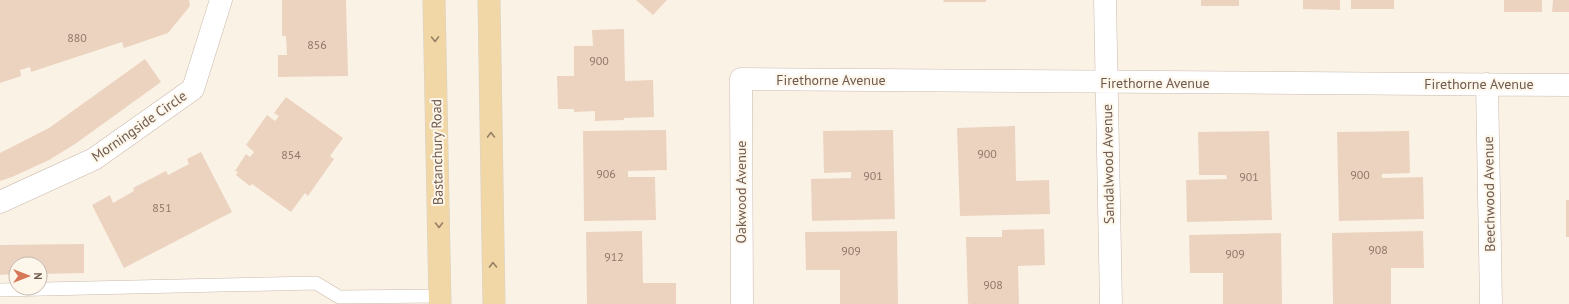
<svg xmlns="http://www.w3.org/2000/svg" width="1569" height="304" font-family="'PT Sans',sans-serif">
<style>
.building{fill:#ecd3c0}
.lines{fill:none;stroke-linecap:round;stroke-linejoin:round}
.lane-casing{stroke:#cabaad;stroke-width:14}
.street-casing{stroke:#cabaad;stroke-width:23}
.primary-casing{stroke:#d7d1cd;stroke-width:23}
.lane{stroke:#fff;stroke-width:13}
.street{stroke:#fff;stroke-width:22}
.primary{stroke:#f1d7a5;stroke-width:22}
.oneway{stroke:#978067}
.labels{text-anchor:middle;stroke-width:4;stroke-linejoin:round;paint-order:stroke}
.number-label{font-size:12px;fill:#8f786a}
.street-label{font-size:14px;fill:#705a4d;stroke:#fdf6eb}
</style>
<rect width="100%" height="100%" fill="#faf2e5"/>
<path class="building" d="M0 0H189L190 6 168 33 124 48 122 42 31 72 30 67 20 70 21 76 0 83Z
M282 0H346L348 76 278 77V55H287L286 36H282Z
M636 0H667L653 15Z
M944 0H986V2H943Z
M1201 0H1239V6H1201Z
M1303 0H1340V10L1303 9Z
M1351 0H1394V9H1351Z
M1504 0H1542V12H1504Z
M1553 0H1569V12H1552Z
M624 29 625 81 653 80 654 117 624 118V120L595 121V111L574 112V109H558L557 76H574V46H593L592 30Z
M145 59 161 82 75 144 49 160 12 177 0 181V153L49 128Z
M286 97 343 138 330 156 334 159 308 196 305 193 291 212 252 184 250 186 236 175 238 172 235 171 246 154 250 157 254 152 246 145 267 115 275 121 279 116 274 113Z
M1015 126 1016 181 1049 180 1050 214 960 216 957 128Z
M666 130 667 170 628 171V177H655L656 220 584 221 583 131Z
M893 130 895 219 812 221 811 179 851 178V172L824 173 823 131Z
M1269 131 1272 220 1187 222 1186 180 1227 179 1226 175H1199L1198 132Z
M1409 131 1410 173 1382 174V178L1423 177 1424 219 1339 221 1337 132Z
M201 152 232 212 124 268 92 205 110 195 113 203 134 191 133 188 166 171 168 175 189 164 187 159Z
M1566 200H1569V237H1566Z
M1044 229 1045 265 1018 266 1019 304H969L968 303 966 237H1002V230Z
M642 231 643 283H676V304H587L586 232Z
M897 231 898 304H840V270H806L805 232Z
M1423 231 1424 268H1391V304H1333L1332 233Z
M1281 233 1282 304H1223V273H1190L1189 235Z
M84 244V273L40 274V264H16V274L0 275V245Z"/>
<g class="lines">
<g class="lane-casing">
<path id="lane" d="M0 290 316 283 339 297 440 296"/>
</g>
<g class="street-casing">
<path id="street" d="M1105 0 1111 304
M1487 84 1491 304
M0 202 94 159 193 89 221 0
M742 304 741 79 1569 85"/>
</g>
<g class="primary-casing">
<path id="primary" d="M434 0 440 304
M489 0 494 304"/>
</g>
<use href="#lane" class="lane"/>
<use href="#street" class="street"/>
<use href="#primary" class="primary"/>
</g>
<defs><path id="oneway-chevron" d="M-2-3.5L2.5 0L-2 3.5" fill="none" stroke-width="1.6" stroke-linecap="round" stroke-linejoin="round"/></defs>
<g class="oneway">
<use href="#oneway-chevron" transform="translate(435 39) rotate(89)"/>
<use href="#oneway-chevron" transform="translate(491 135) rotate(-91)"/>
<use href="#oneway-chevron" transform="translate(439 225) rotate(89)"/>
<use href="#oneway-chevron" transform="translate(493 265) rotate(-91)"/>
</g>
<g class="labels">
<g class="number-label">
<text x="77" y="42">880</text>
<text x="317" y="49">856</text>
<text x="599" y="65">900</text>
<text x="987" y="158">900</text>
<text x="291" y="159">854</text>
<text x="606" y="178">906</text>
<text x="1360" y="179">900</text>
<text x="873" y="180">901</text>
<text x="1249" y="181">901</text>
<text x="162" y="212">851</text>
<text x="1378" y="254">908</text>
<text x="851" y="255">909</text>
<text x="1235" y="258">909</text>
<text x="614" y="261">912</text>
<text x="993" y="289">908</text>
</g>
<g class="street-label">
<text x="831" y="85">Firethorne Avenue</text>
<text x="1155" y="88">Firethorne Avenue</text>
<text x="1479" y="89">Firethorne Avenue</text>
<text transform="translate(139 126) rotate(-35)" y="5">Morningside Circle</text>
<text transform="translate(437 152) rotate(-91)" y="5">Bastanchury Road</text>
<text transform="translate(1108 164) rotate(-91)" y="5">Sandalwood Avenue</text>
<text transform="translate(741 192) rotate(-90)" y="5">Oakwood Avenue</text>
<text transform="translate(1489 194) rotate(-91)" y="5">Beechwood Avenue</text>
</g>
</g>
<g transform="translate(28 276) rotate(90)"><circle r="19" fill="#fdf6eb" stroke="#c5b8ac"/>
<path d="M0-3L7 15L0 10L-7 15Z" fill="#d67758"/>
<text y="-6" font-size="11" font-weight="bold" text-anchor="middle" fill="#705a4d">N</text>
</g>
</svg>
